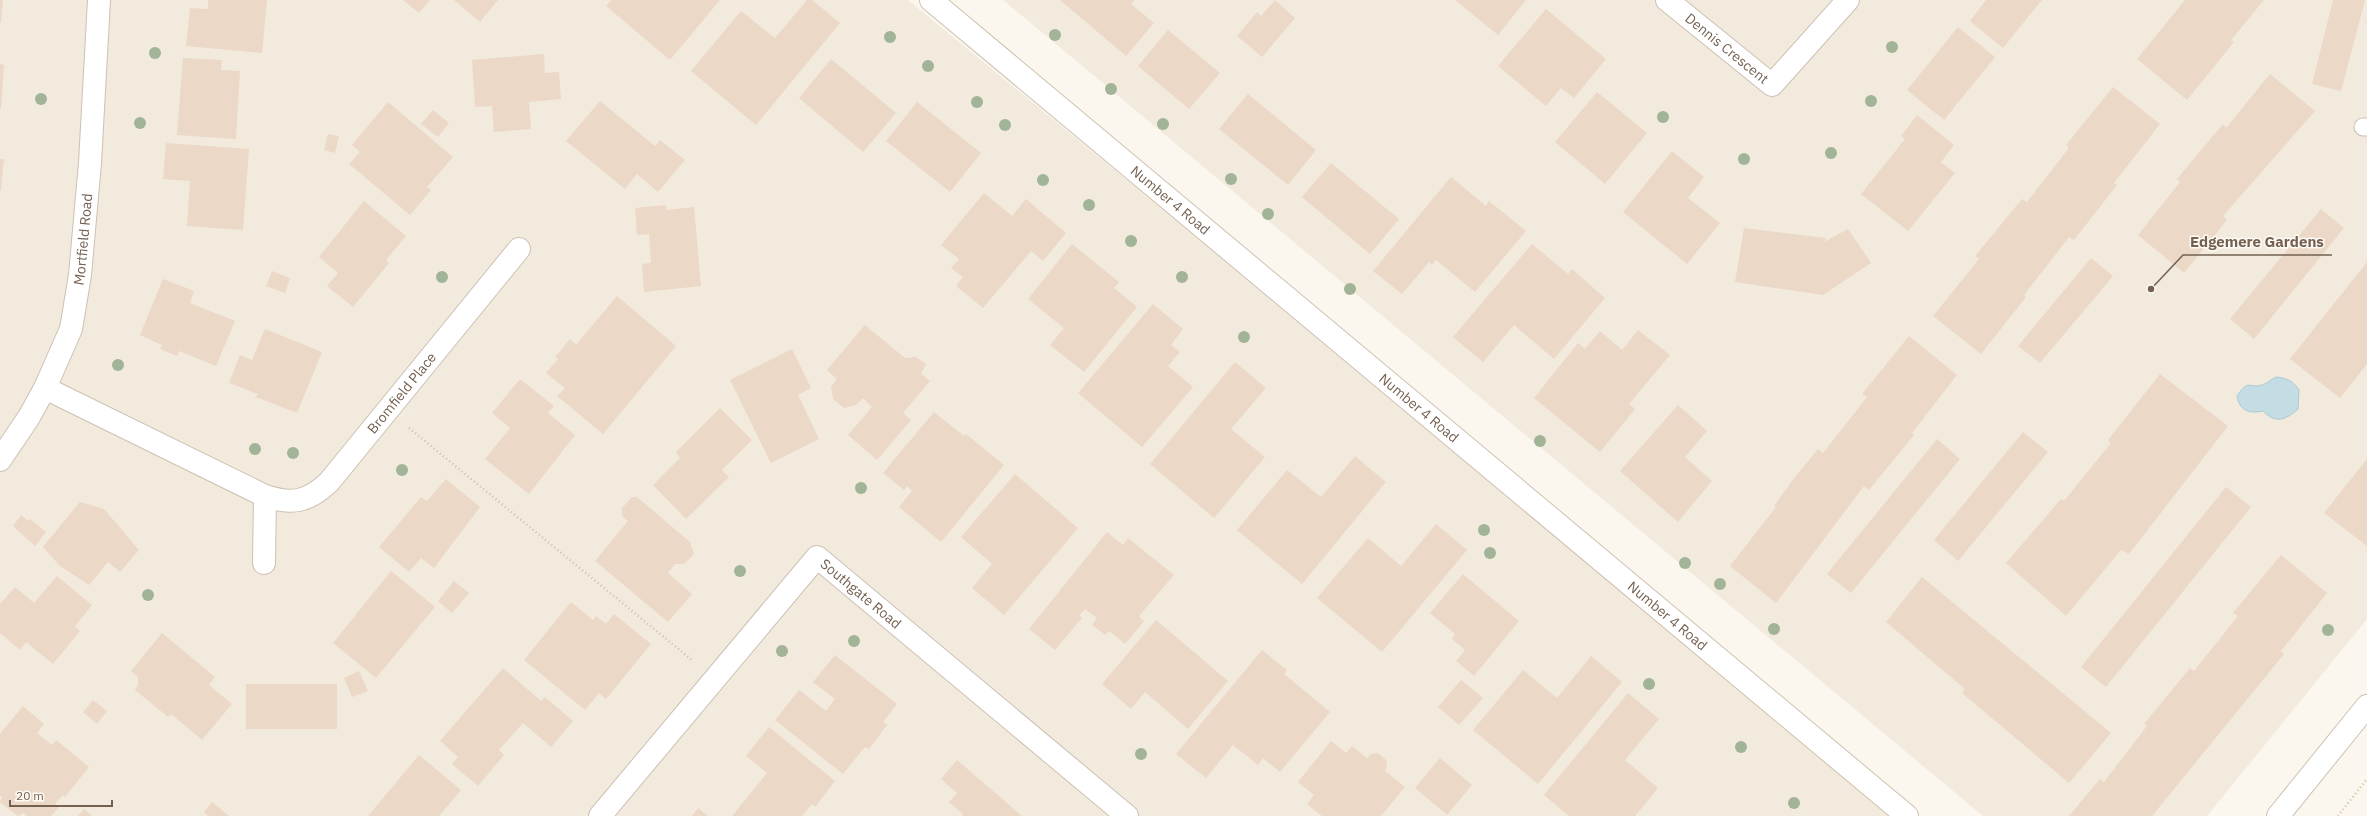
<svg xmlns="http://www.w3.org/2000/svg" width="2367" height="816" font-family="'IBM Plex Sans',sans-serif">
<style>
.residential{fill:#f2eadd}
.water{fill:#c4dce3;stroke:#abcad3}
.building{fill:#ebd8c7}
.lines{fill:none;stroke-linecap:round;stroke-linejoin:round}
.lane-casing{stroke:#cdc0b4;stroke-width:19}
.street-casing{stroke:#cdc0b4;stroke-width:24}
.secondary-casing{stroke:#cfc1b2;stroke-width:24}
.path{stroke:#d3beab;stroke-width:2.5;stroke-dasharray:1 3;stroke-linecap:butt}
.lane{stroke:#fff;stroke-width:17}
.street{stroke:#fff;stroke-width:22}
.secondary{stroke:#fff;stroke-width:22}
.tree{fill:#a1b497}
.labels{text-anchor:middle;stroke-width:3;stroke-linejoin:round;paint-order:stroke}
.street-label{font-size:14px;fill:#746152;stroke:#fefbf4}
.leader{fill:none;stroke:#746152;stroke-width:1.5}
.callout-dot{fill:#746152;stroke:#fefbf4;stroke-width:1.5}
.callout-label{font-size:15px;text-anchor:middle;font-weight:bold;fill:#746152;stroke:#fefbf4;stroke-width:3;stroke-linejoin:round;paint-order:stroke}
</style>
<rect width="100%" height="100%" fill="#fbf7ee"/>
<path class="residential" d="M0 0H908L1901 816H0Z
M1003 0H2367V619L2207 816H1983Z"/>
<path class="water" d="M2276 377C2287 378 2293 381 2299 390L2298 409C2286 420 2275 424 2263 411 2249 414 2240 411 2237 396 2249 378 2248 389 2262 385 2266 384 2272 379 2276 377Z"/>
<path class="building" d="M0 0H3L1 22H0Z
M208 0H267L262 53 186 46 190 8 208 9Z
M403 0H430L419 13Z
M454 0H498L480 22Z
M611 0H720L670 60 606 6Z
M807 0H812L840 23 756 125 691 71 741 11 775 38Z
M1060 0H1134L1131 4 1154 23 1126 56Z
M1275 0 1295 18 1262 57 1237 36 1257 12 1261 16Z
M1455 0H1526L1498 35Z
M1986 0H2042L2003 48 1970 21Z
M2185 0H2264L2231 40 2234 42 2187 100 2137 59Z
M2333 0H2365L2341 91 2312 84Z
M1546 9 1606 59 1574 98 1561 88 1546 106 1498 66Z
M1958 27 1995 57 1944 120 1907 90Z
M1168 30 1220 73 1189 109 1138 66Z
M544 54 545 73 559 72 561 99 529 102 531 129 494 132 492 106 475 107 472 60Z
M183 58 222 60 221 70 240 71 236 139 177 135Z
M831 59 896 113 863 152 799 98Z
M0 64 4 65 1 109H0Z
M2270 74 2315 111 2223 216 2227 220 2184 273 2138 235 2180 182 2177 179 2223 124 2226 128Z
M2113 87 2160 124 2114 183 2117 185 2074 240 2069 237 2024 295 2026 297 1981 354 1933 316 1979 259 1975 256 2022 199 2027 202 2069 148 2066 145Z
M1597 92 1647 133 1605 184 1555 142Z
M1248 94 1316 150 1288 185 1219 129Z
M600 101 655 146 660 140 685 160 658 192 637 174 625 189 566 141Z
M388 102 453 157 427 187 431 190 410 215 349 164 360 152 352 145Z
M917 102 981 153 950 192 886 141Z
M433 110 449 123 438 137 421 124Z
M1917 115 1954 145 1941 162 1955 173 1908 231 1861 194 1905 139 1901 136Z
M328 134 339 136 335 153 324 150Z
M166 143 249 149 243 230 187 226 190 181 163 179Z
M1672 151 1704 177 1688 198 1720 223 1687 264 1623 212Z
M0 159H4L1 190H0Z
M1331 163 1399 219 1370 254 1302 197Z
M1451 177 1486 206 1489 201 1526 231 1475 292 1436 260 1432 265 1429 262 1402 294 1373 271Z
M984 193 1012 216 1026 199 1066 233 1043 261 1031 251 983 308 956 286 963 277 951 268 959 259 941 245Z
M364 201 406 236 386 260 389 263 353 307 327 286 338 273 319 257Z
M666 205V210L694 207 701 286 644 292 642 264 651 263 649 234 637 235 635 208Z
M2321 209 2344 228 2254 339 2230 319Z
M1744 228 1826 238 1824 242 1848 229 1871 263 1823 295 1735 282Z
M1072 244 1119 282 1114 288 1137 307 1084 372 1050 345 1064 328 1028 299Z
M1532 244 1568 274 1572 269 1605 298 1554 359 1514 325 1483 362 1453 337Z
M2091 258 2113 276 2040 363 2018 346Z
M2367 262V364L2340 398 2290 359Z
M272 271 290 278 285 293 266 286Z
M163 279 194 291 190 303 235 321 216 366 179 351 177 356 160 349 162 345 140 335Z
M617 296 676 346 603 434 557 396 565 388 546 373 558 359 555 357 570 339 576 345Z
M1153 304 1183 329 1171 345 1180 352 1168 366 1193 387 1142 447 1078 393Z
M865 325 905 358 916 357 926 364 921 374 930 381 903 413 911 420 877 460 848 435 872 407 863 398 856 405 844 408 833 399 831 387 837 379 827 370Z
M265 329 322 352 297 413 256 397 258 394 229 383 240 355 252 360Z
M1638 330 1670 355 1629 404 1635 409 1600 452 1534 398 1578 343 1585 349 1600 331 1622 350Z
M1909 336 1957 375 1912 433 1914 435 1869 490 1864 486 1776 603 1730 566 1776 507 1774 506 1795 477 1818 449 1823 453 1867 397 1862 394Z
M792 349 811 388 798 395 819 439 771 463 730 380Z
M1235 362 1266 388 1231 429 1265 457 1214 518 1150 464Z
M2160 374 2228 426 2129 554 2121 550 2066 616 2006 563 2061 499 2064 501 2111 443 2108 440Z
M520 379 554 406 548 413 575 435 529 494 485 459 510 428 492 413Z
M1678 405 1707 431 1685 457 1712 481 1678 522 1620 471Z
M720 408 752 440 722 470 729 477 686 519 653 485 680 458 676 452Z
M934 412 964 436 966 434 1004 465 941 542 899 507 912 491 907 486 904 490 883 473Z
M2023 432 2048 452 1958 561 1934 540Z
M1937 439 1960 459 1851 593 1827 574Z
M1355 456 1386 482 1302 584 1237 530 1287 470 1321 497Z
M2367 459V546L2324 513Z
M1015 474 1078 528 1004 615 972 588 992 564 961 537Z
M446 479 480 507 434 568 421 558 409 572 379 547 421 497 427 501Z
M2226 487 2251 507 2106 687 2081 667Z
M632 497H637L690 542 694 554 684 564H675L668 573 692 594 668 622 595 561 628 521 622 516V508Z
M80 502 104 509 139 550 120 572 108 562 89 585 60 566 43 547Z
M21 515 28 521 30 519 46 532 35 546 13 526Z
M1436 524 1467 550 1382 652 1317 598 1368 538 1401 566Z
M1107 532 1123 545 1128 538 1174 575 1139 616 1144 621 1125 644 1109 631 1105 635 1092 625 1097 618 1085 609 1079 615 1082 618 1055 650 1029 629Z
M2281 555 2327 593 2281 651 2284 654 2152 816H2069L2100 779 2104 782 2147 726 2144 724 2190 668 2194 671 2238 616 2233 613Z
M391 571 435 607 376 678 333 643Z
M1463 574 1519 621 1474 676 1456 661 1465 650 1452 639 1455 634 1430 613Z
M57 576 92 605 75 626 80 631 53 664 26 642 20 650 0 633V604L15 587 34 603Z
M1922 577 2111 733 2069 783 1962 693 1965 689 1886 622Z
M454 581 469 593 452 613 438 601Z
M571 602 593 620 596 616 606 624 614 614 651 644 606 699 599 693 585 710 524 660Z
M1156 620 1228 681 1188 729 1145 692 1131 709 1102 684Z
M162 633 215 677 209 685 232 704 202 740 171 714 168 717 135 690 138 685V677L131 671Z
M1262 650 1287 670 1284 674 1330 712 1280 772 1263 758 1258 765 1233 745 1206 778 1176 754Z
M835 655 897 704 883 722 887 725 869 749 865 747 843 774 775 720 799 690 826 711 835 699 813 682Z
M1591 656 1622 682 1538 784 1473 730 1523 670 1557 698Z
M503 668 541 701 545 697 573 721 551 747 523 723 499 750 504 755 478 786 452 764 458 757 440 741Z
M359 671 368 691 352 697 344 678Z
M1461 680 1483 698 1459 725 1438 707Z
M246 684H337V729H246Z
M1628 693 1659 719 1625 760 1658 788 1635 816H1569L1544 795Z
M93 700 107 711 97 724 83 712Z
M23 706 44 724 37 733 52 745 56 740 89 767 65 797 63 795 55 804 59 807 51 816H27L24 813 18 816 0 802 2 797 0 796V734Z
M769 727 835 781 815 807 812 804 802 816H732L767 773 746 756Z
M1331 741 1346 753 1352 746 1367 758 1371 754 1378 753 1386 760 1387 766 1385 771 1405 787 1381 816H1322L1307 804 1314 795 1298 782Z
M419 755 461 790 439 816H368Z
M1440 758 1472 785 1447 815 1415 788Z
M957 760 1022 816H962L963 814 949 802 957 793 941 779Z
M212 802 229 816H208L204 812Z
M698 808 708 816H692Z
M84 809 92 816H78Z"/>
<g class="lines">
<g class="lane-casing">
<path id="lane" d="M2363 127H2367"/>
</g>
<g class="street-casing">
<g id="street">
<path id="s1" d="M1667 0 1772 85 1848 0"/>
<path id="s2" d="M45 388 265 496C292 505 308 502 329 482L519 249"/>
<path id="s3" d="M0 460 29 417 45 388 71 329 80 275 90 163 99 0"/>
<path d="M264 563 265 496"/>
<path id="s4" d="M600 816 817 557 1127 816"/>
</g>
</g>
<g class="secondary-casing">
<g id="secondary">
<path id="s5" d="M931 0 1907 816"/>
<path d="M2278 816 2367 706"/>
</g>
</g>
<path class="path" d="M409 428 693 661
M2338 816 2367 779"/>
<use href="#lane" class="lane"/>
<use href="#street" class="street"/>
<use href="#secondary" class="secondary"/>
</g>
<g class="tree">
<circle cx="1055" cy="35" r="6"/>
<circle cx="890" cy="37" r="6"/>
<circle cx="1892" cy="47" r="6"/>
<circle cx="155" cy="53" r="6"/>
<circle cx="928" cy="66" r="6"/>
<circle cx="1111" cy="89" r="6"/>
<circle cx="41" cy="99" r="6"/>
<circle cx="1871" cy="101" r="6"/>
<circle cx="977" cy="102" r="6"/>
<circle cx="1663" cy="117" r="6"/>
<circle cx="140" cy="123" r="6"/>
<circle cx="1163" cy="124" r="6"/>
<circle cx="1005" cy="125" r="6"/>
<circle cx="1831" cy="153" r="6"/>
<circle cx="1744" cy="159" r="6"/>
<circle cx="1231" cy="179" r="6"/>
<circle cx="1043" cy="180" r="6"/>
<circle cx="1089" cy="205" r="6"/>
<circle cx="1268" cy="214" r="6"/>
<circle cx="1131" cy="241" r="6"/>
<circle cx="442" cy="277" r="6"/>
<circle cx="1182" cy="277" r="6"/>
<circle cx="1350" cy="289" r="6"/>
<circle cx="1244" cy="337" r="6"/>
<circle cx="118" cy="365" r="6"/>
<circle cx="1540" cy="441" r="6"/>
<circle cx="255" cy="449" r="6"/>
<circle cx="293" cy="453" r="6"/>
<circle cx="402" cy="470" r="6"/>
<circle cx="861" cy="488" r="6"/>
<circle cx="1484" cy="530" r="6"/>
<circle cx="1490" cy="553" r="6"/>
<circle cx="1685" cy="563" r="6"/>
<circle cx="740" cy="571" r="6"/>
<circle cx="1720" cy="584" r="6"/>
<circle cx="148" cy="595" r="6"/>
<circle cx="1774" cy="629" r="6"/>
<circle cx="2328" cy="630" r="6"/>
<circle cx="854" cy="641" r="6"/>
<circle cx="782" cy="651" r="6"/>
<circle cx="1649" cy="684" r="6"/>
<circle cx="1741" cy="747" r="6"/>
<circle cx="1141" cy="754" r="6"/>
<circle cx="1794" cy="803" r="6"/>
</g>
<g class="labels">
<g class="street-label">
<text dy="5" stroke="none"><textPath href="#s1" startOffset="77">Dennis Crescent</textPath></text>
<text dy="5" stroke="none"><textPath href="#s5" startOffset="312">Number 4 Road</textPath></text>
<text dy="5" stroke="none"><textPath href="#s3" startOffset="240">Mortfield Road</textPath></text>
<text dy="5" stroke="none"><textPath href="#s2" startOffset="430">Bromfield Place</textPath></text>
<text dy="5" stroke="none"><textPath href="#s5" startOffset="636">Number 4 Road</textPath></text>
<text dy="5" stroke="none"><textPath href="#s4" startOffset="395">Southgate Road</textPath></text>
<text dy="5" stroke="none"><textPath href="#s5" startOffset="960">Number 4 Road</textPath></text>
</g>
</g>
<path class="leader" d="M2151 289L2183 255H2332"/>
<circle class="callout-dot" cx="2151" cy="289" r="4"/>
<g class="callout-label">
<text x="2257" y="247">Edgemere Gardens</text>
</g>
<path d="M10 800v6h102v-6" fill="none" stroke="#746152" stroke-width="2"/>
<text x="16" y="800" font-size="12" fill="#746152" stroke="#fefbf4" stroke-width="3" paint-order="stroke">20 m</text>
</svg>
